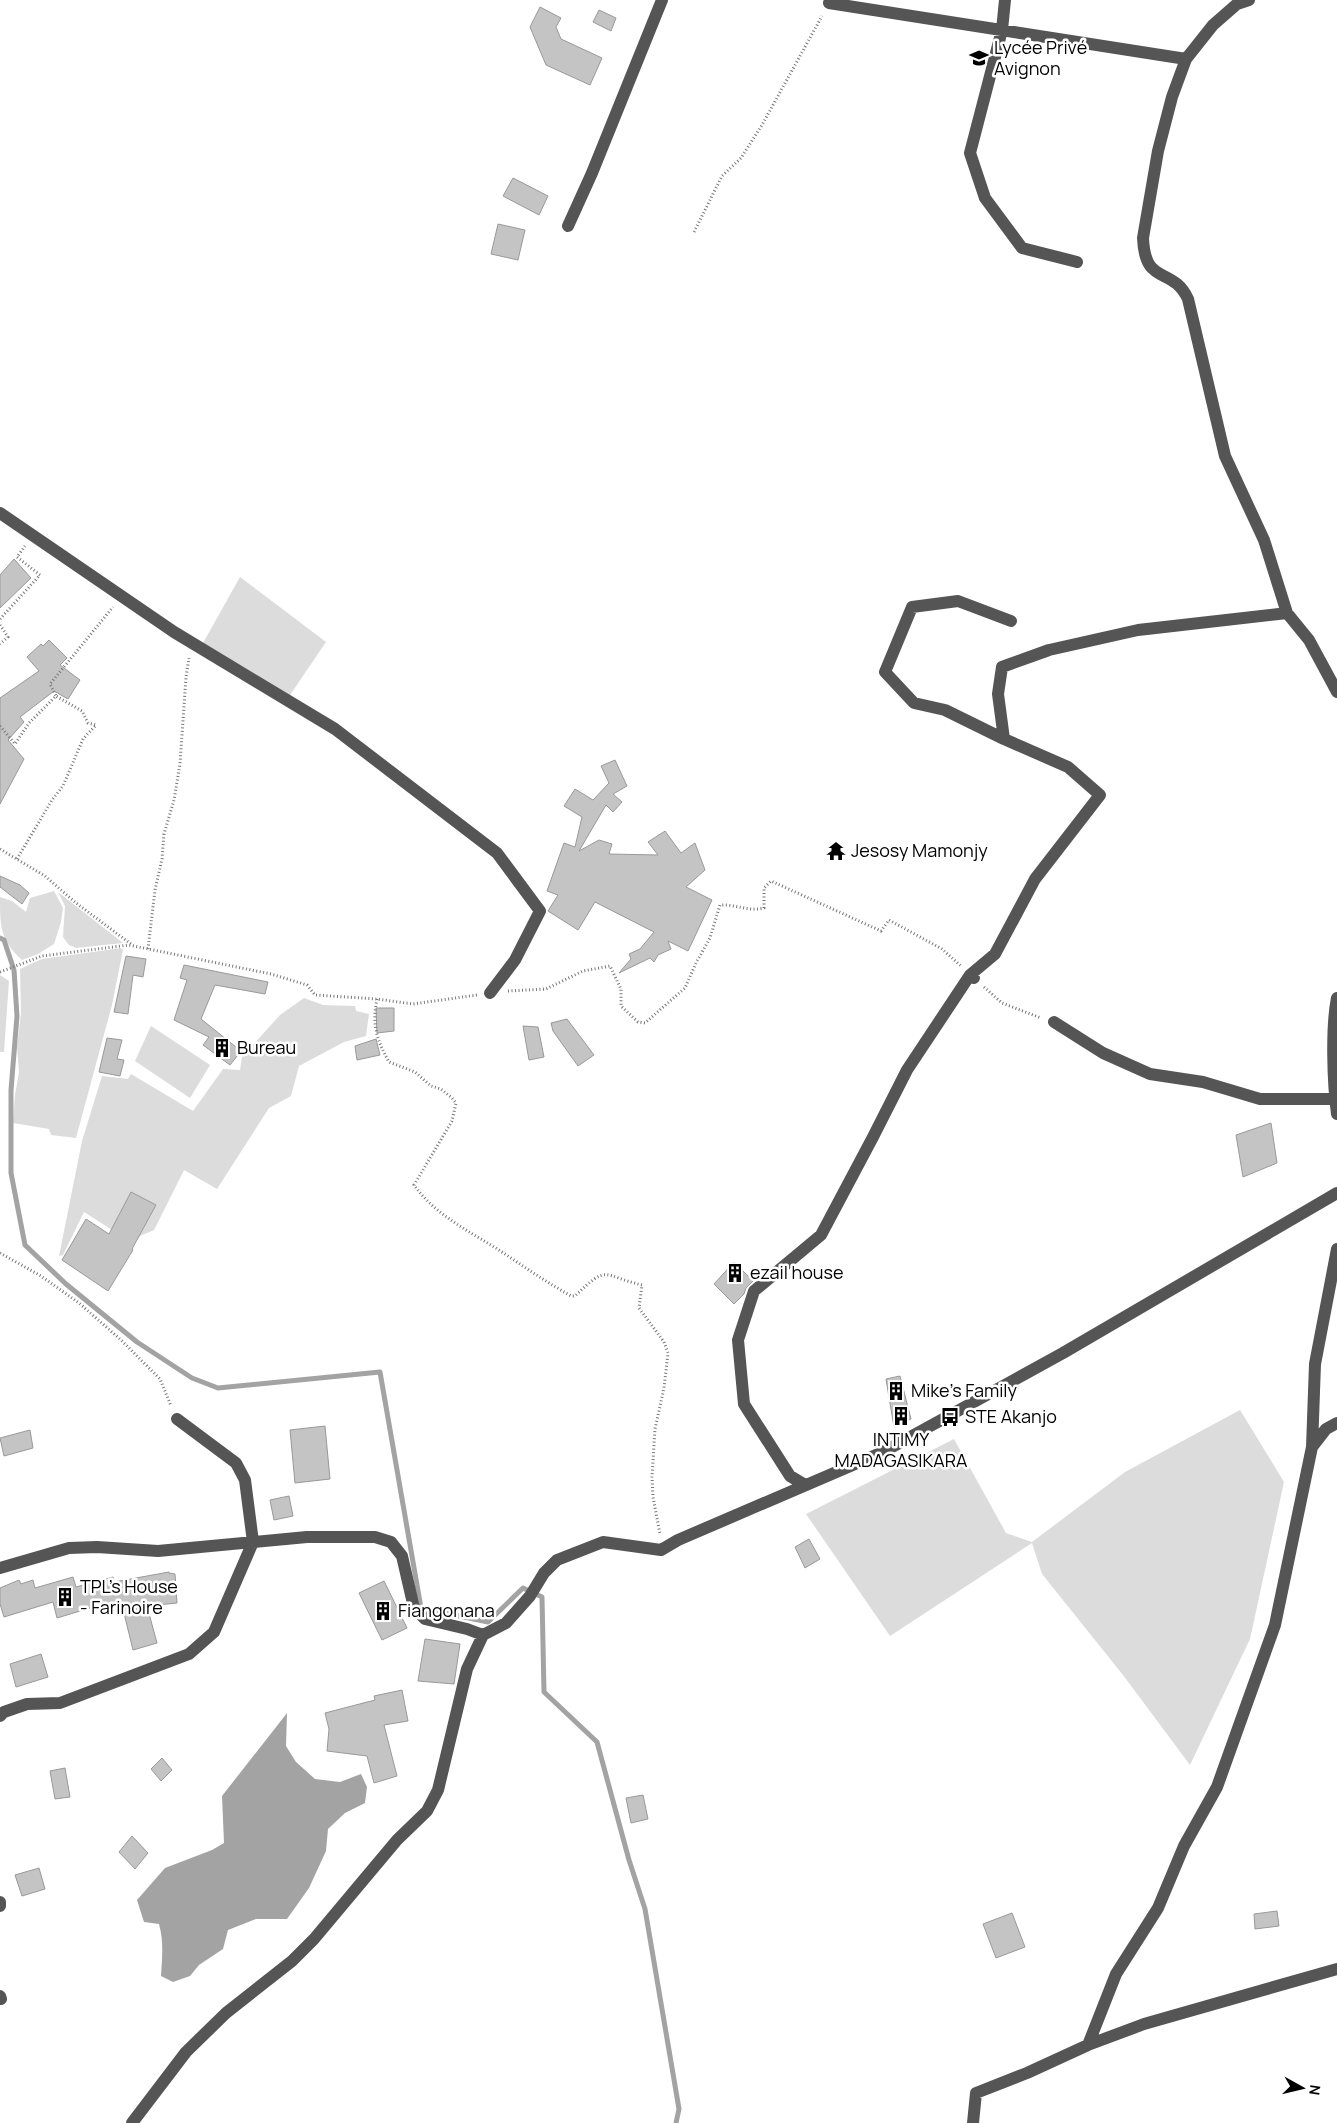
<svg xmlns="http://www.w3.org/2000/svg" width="1337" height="2123" font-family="Manrope,sans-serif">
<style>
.green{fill:#dcdcdc}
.water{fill:#a3a3a3}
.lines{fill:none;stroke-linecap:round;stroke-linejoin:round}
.stream{stroke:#a3a3a3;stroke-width:5}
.building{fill:#c4c4c4;stroke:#999}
.path{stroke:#777;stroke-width:3;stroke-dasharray:1 2.5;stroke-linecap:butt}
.minor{stroke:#555;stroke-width:12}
.labels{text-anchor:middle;stroke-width:5;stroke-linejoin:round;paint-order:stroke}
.poi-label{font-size:18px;fill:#000;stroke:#fff;text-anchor:start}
</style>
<rect width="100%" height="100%" fill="#fff"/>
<path class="green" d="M240 577 326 642 288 698 203 643Z
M54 891 63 908 61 922 54 944 38 954 22 960C0 940 0 926 0 897L12 901 26 912 30 898Z
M58 892 123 943 76 948 69 945 63 937 65 906Z
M121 948 123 950 112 1005 76 1138 51 1135 49 1129 13 1123 15 1095 19 1072 17 1047 21 1013 20 969 42 959Z
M0 975 9 981 4 1052H0Z
M304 998 323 1005 355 1006 356 1011 369 1014 366 1036 344 1042 299 1066 291 1096 269 1108 217 1189 184 1170 154 1230 140 1236 134 1244 84 1212 63 1255 59 1256 82 1141 102 1076 128 1079 131 1074 193 1111 223 1069 240 1070 242 1057 280 1015Z
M151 1026 210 1065 190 1098 135 1061Z
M1240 1410 1284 1482 1250 1639 1190 1765 1123 1675 1042 1574 1032 1543 890 1636 806 1514 954 1439 1006 1533 1032 1542 1125 1472Z"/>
<path class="water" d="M287 1713 286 1746 296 1762 315 1779 340 1782 361 1774 367 1787 365 1803 345 1813 328 1829 326 1851 309 1888 287 1919H256L228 1930 223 1949 199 1965 190 1976 173 1982 161 1976C162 1958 164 1942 159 1924L144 1922 137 1900 165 1868 212 1850 224 1843 222 1796Z"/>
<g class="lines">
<path class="stream" d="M0 938 4 940 14 970 17 1016 11 1090V1173L25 1245 66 1284 137 1342 192 1378 218 1388 380 1372 421 1608 488 1622 523 1588 542 1597 544 1692 597 1742 629 1860 645 1909 679 2109 676 2123"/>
</g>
<path class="building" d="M540 7 561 18 556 27 561 39 602 58 590 85 546 65 530 27Z
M599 10 616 18 611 31 593 22Z
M513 178 548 196 539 215 503 196Z
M498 224 525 230 518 260 491 254Z
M14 559 31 578 0 608V575Z
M49 640 67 658 60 665 80 680 68 699 54 691 20 717 24 722 8 740 24 759 0 804V698L39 671 27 657 41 644 43 646Z
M615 760 627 786 613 794 622 802 613 812 606 805 579 851 599 840 612 844 609 854 658 855 648 842 665 831 681 853 695 843 705 870 686 887 712 900 688 951 668 941 671 949 658 955 654 962 650 958 619 973 631 959 629 954 640 949 654 932 595 902 578 930 548 911 558 895 547 891 564 843 575 847 582 817 564 806 575 789 593 800 609 783 601 766Z
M0 876 20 885 29 893 22 904 0 887Z
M126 956 146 959 143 977 133 975 128 1014 114 1012Z
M184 965 268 982 265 994 215 985 201 1019 241 1051 230 1065 203 1045 209 1037 174 1020 187 980 180 978Z
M376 1008H394V1031L377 1033Z
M567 1019 594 1055 578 1066 553 1031 551 1023Z
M523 1026 538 1027 544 1057 529 1060Z
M107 1038 122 1040 117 1059 124 1060 120 1076 99 1072Z
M376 1039 380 1055 357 1060 355 1046Z
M1271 1123 1277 1163 1243 1177 1236 1135Z
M131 1192 156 1205 132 1249 133 1250 108 1291 62 1260 86 1219 109 1234Z
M734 1262 753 1281 746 1288 744 1294 734 1304 714 1284Z
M900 1376 911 1419 894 1427 886 1379Z
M325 1426 330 1479 295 1483 290 1430Z
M30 1430 33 1448 4 1456 0 1438Z
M289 1496 293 1516 274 1520 270 1500Z
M809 1539 820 1559 805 1568 795 1547Z
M169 1572V1573L175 1574 177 1603 147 1606 157 1643 133 1650 122 1605 101 1610 100 1605 57 1618 53 1602 4 1617 0 1604V1588L19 1580 21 1584 33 1580 35 1588 73 1577 76 1587 113 1577 114 1582Z
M384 1581 407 1628 382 1640 359 1593Z
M425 1639 460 1644 454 1684 418 1681Z
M41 1654 48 1677 16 1687 10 1664Z
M402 1690 408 1721 384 1725 397 1776 374 1783 367 1756 327 1751 329 1729 325 1713 375 1700 374 1696Z
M162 1758 172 1770 161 1781 151 1769Z
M65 1768 70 1797 55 1799 50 1771Z
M643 1795 648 1819 631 1823 626 1798Z
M132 1836 148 1853 135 1869 119 1852Z
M39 1868 45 1889 22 1896 15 1875Z
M1277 1911 1279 1926 1255 1929 1254 1914Z
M1012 1913 1025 1947 996 1958 983 1924Z"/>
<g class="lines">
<path class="path" d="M694 232 722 176 741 158 762 125 822 16
M0 619 40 575 17 557 25 546
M0 625 8 637 0 644
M0 726 15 744 29 723 56 696 50 684 113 607
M0 849 45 876 76 903 131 944
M17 859 52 800 63 786 83 739 96 725 88 723 82 711 56 696
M148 949 155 890 162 859 164 834 174 800 180 764 186 677 189 658
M0 972 42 956 129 945 271 974 307 985 315 995 377 999 413 1004 477 995
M984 987 1002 1003 1041 1018
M508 991 546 989 583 971 610 966 621 989V1006L638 1022 645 1023 685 988 696 963 710 938 720 905C735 904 749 912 764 908V888L771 881 881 931 889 920 942 949 961 966
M377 999C372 1024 376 1039 389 1062L415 1072 431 1086 441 1089 452 1098 456 1103 452 1121 414 1185C435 1215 469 1231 499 1250 523 1266 546 1282 571 1296H575C609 1263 602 1276 642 1285L639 1308 664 1342 668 1353 664 1388 655 1429 652 1477 653 1497 660 1534
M0 1253 41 1276 79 1303 121 1340 160 1379 171 1406"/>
<path class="minor" d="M1005 0 1002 30 970 153 985 198 1022 248 1077 262
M1249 0 1237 4 1213 25 1186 59 1172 97 1158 151 1143 238C1145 287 1172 265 1188 299L1225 456 1264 540 1287 613 1309 640 1337 692
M829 3 1186 59
M568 226 592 173 662 0
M0 513 174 632 335 729 497 853 540 911 515 960 490 993
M1004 739 998 694 1002 667 1049 650 1138 630 1287 613
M970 975 995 954 1035 879 1100 795 1068 767 1004 739 945 710 914 703 885 672 912 607 958 601 1011 621
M1337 998C1331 1028 1333 1083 1337 1114
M1054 1022 1103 1053 1150 1074 1203 1082 1260 1099H1335
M1312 1447 1326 1429 1337 1423
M805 1485 790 1476 744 1404 738 1340 754 1291 821 1235 873 1137 907 1070 970 975 974 978
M0 1568 69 1548 97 1547 158 1551 307 1537H375L391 1542 402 1556 414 1608 425 1619 467 1629 483 1635 467 1669 438 1790 427 1811 397 1840 314 1939 292 1961 226 2013 186 2052 132 2123
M483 1635 506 1623 530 1596 544 1573 557 1560 603 1542 661 1550 678 1540 883 1452 1063 1353 1337 1193
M0 1716 4 1712 27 1704 60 1703 189 1654 214 1632 253 1542 245 1480 236 1463 177 1419
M0 1902V1906
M0 1996 1 1999
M1088 2045 1116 1974 1158 1908 1184 1846 1217 1787 1275 1625 1312 1447 1315 1364 1337 1249
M973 2123 976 2093 1027 2073 1088 2045 1144 2024 1337 1969"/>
</g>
<defs>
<g id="school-bare" transform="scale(1.5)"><path d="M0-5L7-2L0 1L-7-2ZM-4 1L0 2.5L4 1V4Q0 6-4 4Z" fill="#000" stroke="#fff" stroke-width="2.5" paint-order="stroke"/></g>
<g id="temple-bare" transform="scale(1.5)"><path d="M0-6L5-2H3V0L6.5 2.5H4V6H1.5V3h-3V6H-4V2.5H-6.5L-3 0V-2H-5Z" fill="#000" stroke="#fff" stroke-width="2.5" paint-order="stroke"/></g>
<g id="building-bare" transform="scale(1.5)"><path d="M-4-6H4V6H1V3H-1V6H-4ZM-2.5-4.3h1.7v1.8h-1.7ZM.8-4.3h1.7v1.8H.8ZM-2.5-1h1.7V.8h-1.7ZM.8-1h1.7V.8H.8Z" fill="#000" stroke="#fff" stroke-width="2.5" paint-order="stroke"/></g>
<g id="bus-bare" transform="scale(1.5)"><path d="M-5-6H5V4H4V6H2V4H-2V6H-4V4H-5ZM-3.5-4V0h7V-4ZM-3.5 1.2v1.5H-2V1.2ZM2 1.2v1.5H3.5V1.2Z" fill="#000" stroke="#fff" stroke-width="2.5" paint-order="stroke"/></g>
</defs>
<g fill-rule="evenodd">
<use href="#school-bare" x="979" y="58"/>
<use href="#temple-bare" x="836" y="851"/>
<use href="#building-bare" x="222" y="1048"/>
<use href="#building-bare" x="735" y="1273"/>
<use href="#building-bare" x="896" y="1391"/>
<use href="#building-bare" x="901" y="1416"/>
<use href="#bus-bare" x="950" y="1417"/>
<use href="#building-bare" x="65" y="1597"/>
<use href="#building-bare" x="383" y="1611"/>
</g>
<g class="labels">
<g class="poi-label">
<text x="994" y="54">Lycée Privé<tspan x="994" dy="21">Avignon</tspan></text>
<text x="851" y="857">Jesosy Mamonjy</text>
<text x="237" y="1054">Bureau</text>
<text x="750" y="1279">ezail house</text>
<text x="911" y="1397">Mike's Family</text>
<text x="965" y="1423">STE Akanjo</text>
<text x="901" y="1446" text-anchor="middle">INTIMY<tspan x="901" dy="21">MADAGASIKARA</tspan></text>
<text x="80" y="1593">TPL's House<tspan x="80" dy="21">- Farinoire</tspan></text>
<text x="398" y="1617">Fiangonana</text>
</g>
</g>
<g transform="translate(1302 2088) rotate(98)" stroke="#ffffff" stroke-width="4" paint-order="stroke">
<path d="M0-4L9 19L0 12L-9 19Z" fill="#000000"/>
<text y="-8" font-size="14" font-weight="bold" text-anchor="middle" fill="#000000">N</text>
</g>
</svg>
